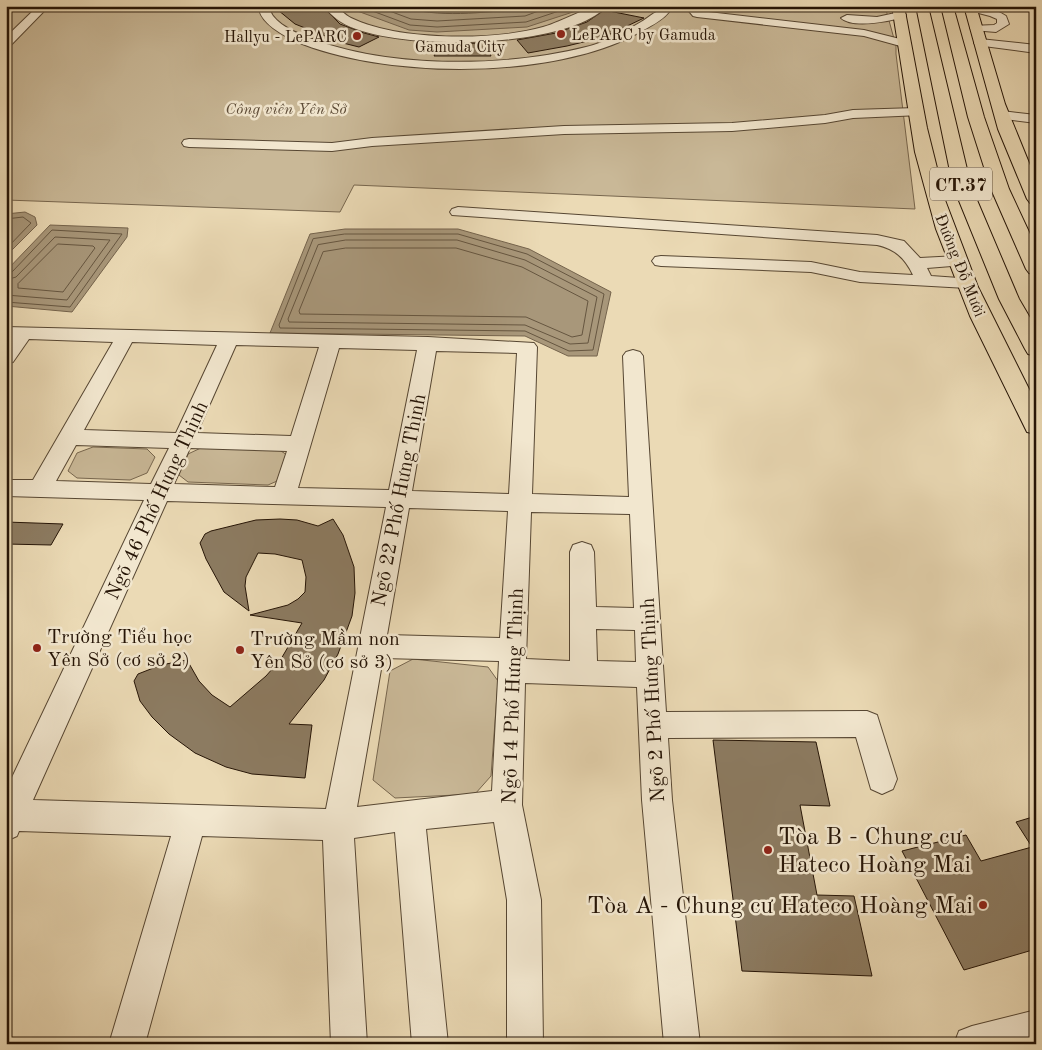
<svg xmlns="http://www.w3.org/2000/svg" width="1042" height="1050" font-family="'Old Standard TT',serif">
<style>
.green{fill:#c9b897;stroke:#77664e}
.water{fill:#a8977a;stroke:#74634c}
.lines{fill:none;stroke-linecap:round;stroke-linejoin:round}
.shore{stroke:#665640;stroke-width:1}
.building{fill:#8c7b61;stroke:#251406}
.minor-casing{stroke:#564632;stroke-width:2}
.major-casing{stroke:#251406;stroke-width:2}
.highway-casing{stroke:#251406;stroke-width:2}
.minor{fill:#f2e7cf;fill-rule:evenodd}
.major{fill:#ebdab5;fill-rule:evenodd}
.highway{fill:#ebdab5;fill-rule:evenodd}
.poi-dot{fill:#8f2418;stroke:#f2e7cf;stroke-width:2}
.labels{text-anchor:middle;stroke-width:5;stroke-linejoin:round;paint-order:stroke}
.far-poi-label{font-size:16px;fill:#251406;stroke:#f2e7cf;text-anchor:start}
.far-street-label{font-size:16px;fill:#251406;stroke:#f2e7cf}
.far-park-label{font-size:16px;font-style:italic;fill:#5e4d39;stroke:#f2e7cf}
.shield{fill:#f2e7cf;stroke:#625342;stroke-width:1}
.shield-label{font-size:19px;font-weight:bold;fill:#251406}
.street-label{font-size:20px;fill:#251406;stroke:#f2e7cf}
.poi-label{font-size:20px;fill:#251406;stroke:#f2e7cf;text-anchor:start}
.near-poi-label{font-size:24px;fill:#251406;stroke:#f2e7cf;text-anchor:start}
</style>
<rect width="100%" height="100%" fill="#ebdab5"/>
<filter id="stains"><feTurbulence type="fractalNoise" baseFrequency=".004" numOctaves="4"/><feColorMatrix values="0 0 0 0 .2 0 0 0 0 .09 0 0 0 0 .02 0 0 0 .5 -.17"/></filter>
<radialGradient id="worn" r=".72"><stop offset=".6" stop-color="#630" stop-opacity="0"/><stop offset="1" stop-color="#630" stop-opacity=".3"/></radialGradient>
<path class="green" d="M18 6H885L896 46V54L915 209 354 185 340 212 6 200V18Z
M93 447 147 449 155 457 147 473 130 480 77 478 68 471 77 453Z
M203 447 278 449 290 457 284 478 268 485 188 482 179 475 188 454Z
M413 659 488 667 498 681 491 776 475 794 395 798 373 780 390 671Z"/>
<path class="water" d="M350 6H581L576 11 527 27 437 32 409 30 352 9Z
M25 212 35 217 37 225 6 256V214Z
M50 225 128 228 127 237 72 312 6 306V271Z
M345 229H458L529 249 611 292 597 356H568L525 336 270 333 310 234Z"/>
<g class="lines">
<path class="shore" d="M359 6 410 25 437 27 526 22 574 6
M376 6 411 19 437 21 525 16 552 6
M399 6C440 19 481 12 523 9L530 6
M6 219 23 217 31 223 6 249
M345 234H458L527 254 604 294 593 350 569 351 525 331 280 328 279 325 313 239Z
M346 240H457L525 260 597 297 588 343 570 344 525 325 289 322 288 319 318 245Z
M58 244 93 246 95 248 63 292 18 288V284Z
M346 248H456L522 267 588 301 582 335 572 337 526 317 300 314 299 311 323 252Z
M6 274 12 272 52 230 122 234 70 307 6 302
M6 280 16 277 55 237 110 240 67 300 6 295"/>
</g>
<path class="building" d="M273 6H322L340 24 364 33 379 37 359 47 343 43 295 24Z
M604 10 644 18 604 37 567 46 528 53 517 40 556 33 587 22Z
M486 43 491 56H434L440 44Z
M280 519 297 520 318 526 333 519 343 535 354 567 355 593 352 616 338 654 324 680 289 724 312 725 305 778 252 774 226 767 195 753 169 734 152 717 140 701 134 681 138 674 161 665 187 660 199 681 212 695 230 707 266 676 281 659 302 623 250 615 288 605 298 599 305 592 306 577 302 560 275 554 258 553 246 577 245 586 249 611 224 592 206 559 200 543 205 534 211 531 256 520Z
M6 522 63 524 51 545 6 544Z
M713 740 816 742 830 806 800 805 817 895 854 896 872 976 742 971Z
M1036 816V949L964 970 902 851 966 835 981 861 1032 847 1016 822Z"/>
<g class="lines">
<g class="minor-casing">
<path id="minor" d="M38 6H49L10 46 6 47V37Z
M259 6H269C270 20 291 31 302 35 382 69 502 68 586 47 606 42 624 32 641 22 648 18 654 12 661 10 664 8 664 9 668 10L669 12C662 21 649 27 638 33 553 80 384 79 295 41 283 35 258 22 259 6Z
M324 6H336C341 10 345 15 351 18 398 41 493 41 543 27 564 21 586 6 607 6 567 50 389 52 341 22 335 18 328 12 324 6Z
M967 6C981 6 994 8 1006 16L1009 24 996 32 972 30 970 28 972 26 994 25 997 23V19L990 16 967 10Z
M693 7 700 11 864 30 908 41 910 43 904 47 864 36 697 17 693 16 688 10Z
M900 12 904 13 906 15 904 17C890 21 853 29 841 18L847 15 877 17Z
M980 39 1036 45V53L976 45 974 43Z
M916 108 923 112 921 115 853 118 825 123 732 131 564 134 372 146 332 151 189 147 184 146 182 143 184 140 189 139 332 143 372 138 564 126 732 123 825 115 853 110Z
M1002 111 1036 115V123L997 118 995 115 997 112Z
M458 207 877 235 904 241 920 258 958 256 964 257 967 261 964 265 927 268 931 276 973 279 976 283 973 287 967 288 860 282 811 272 661 266 655 265 652 261 655 257 661 256 811 262 860 272 913 275C905 258 895 249 877 245L452 215 450 212 452 209Z
M6 327 428 337 534 343 537 347 532 494 629 497 623 356 626 352 633 350 640 352 643 356 666 712 867 711 877 715 897 779 893 789 882 794 871 789 856 737 668 738 672 800 700 1044H664L642 800 637 687 525 683 522 805 541 900 543 1044H507V900L494 822 426 829 448 1044H412L395 832 354 838 367 1044H331L323 840 202 836 145 1044H109L171 836 19 831 17 836 6 841V790L144 500 6 496V480H33L113 342 29 339 13 362 6 364V344L10 339H6ZM132 342 217 345 176 433 84 430ZM236 345 319 347 291 436 197 433ZM339 348 417 350 389 490 298 488ZM436 351 517 353 509 494 412 491ZM76 445 169 448 151 484 56 481ZM190 448 287 451 275 487 174 484ZM167 501 386 507 326 809 33 800ZM409 508 508 511 500 638 387 635ZM531 512 630 514 634 608 596 607 594 552 591 545 582 542 573 545 570 552V661L526 659ZM596 629 635 630 636 662 597 661ZM383 658 499 661 492 791 357 807Z
M1036 1010V1044H954L959 1031 972 1026Z"/>
</g>
<g class="major-casing">
<path id="major" d="M892 6H904L927 128 945 200 978 287 1036 403V434L1027 432 970 316 936 229 915 152Z
M964 6H976L1005 104 1036 180V204L1030 203 1027 199 998 129Z"/>
</g>
<g class="highway-casing">
<path id="highway" d="M916 6H928L971 186 1019 299 1036 328V356L1028 354 1025 349 999 299 953 186Z
M941 6H953L984 117 1009 189 1036 247V275L1029 273 1026 269 991 189 968 117Z"/>
</g>
<use href="#minor" class="minor"/>
<use href="#major" class="major"/>
<use href="#highway" class="highway"/>
</g>
<g class="poi-dot">
<circle cx="561" cy="34" r="5"/>
<circle cx="357" cy="36" r="5"/>
<circle cx="37" cy="648" r="5"/>
<circle cx="240" cy="650" r="5"/>
<circle cx="768" cy="850" r="5"/>
<circle cx="983" cy="905" r="5"/>
</g>
<g class="labels">
<g class="far-poi-label">
<text x="571" y="40">LePARC by Gamuda</text>
<text x="347" y="42" text-anchor="end">Hallyu - LePARC</text>
</g>
<g class="far-street-label">
<text x="460" y="52">Gamuda City</text>
<text transform="translate(961 265) rotate(68)" y="6">Đường Đỗ Mười</text>
</g>
<g class="far-park-label">
<text x="286" y="114">Công viên Yên Sở</text>
</g>
<rect class="shield" x="930" y="167.5" width="62" height="33" rx="4"/>
<g class="shield-label">
<text x="961" y="191">CT.37</text>
</g>
<g class="street-label">
<text transform="translate(156 500) rotate(-65)" y="7">Ngõ 46 Phố Hưng Thịnh</text>
<text transform="translate(398 500) rotate(-79)" y="7">Ngõ 22 Phố Hưng Thịnh</text>
<text transform="translate(512 696) rotate(-88)" y="7">Ngõ 14 Phố Hưng Thịnh</text>
<text transform="translate(652 700) rotate(-93)" y="7">Ngõ 2 Phố Hưng Thịnh</text>
</g>
<g class="poi-label">
<text x="47" y="643">Trường Tiểu học<tspan x="47" dy="23">Yên Sở (cơ sở 2)</tspan></text>
<text x="250" y="645">Trường Mầm non<tspan x="250" dy="23">Yên Sở (cơ sở 3)</tspan></text>
</g>
<g class="near-poi-label">
<text x="778" y="844">Tòa B - Chung cư<tspan x="778" dy="28">Hateco Hoàng Mai</tspan></text>
<text x="973" y="913" text-anchor="end">Tòa A - Chung cư Hateco Hoàng Mai</text>
</g>
</g>
<rect width="1042" height="1050" fill="none" stroke="#ebdab5" stroke-width="25"/>
<rect x="8" y="8" width="1027" height="1035" fill="none" stroke="#251406" stroke-width="2.5"/>
<rect x="12" y="12" width="1017" height="1025" fill="none" stroke="#251406"/>
<rect width="100%" height="100%" filter="url(#stains)"/>
<rect width="100%" height="100%" fill="url(#worn)"/>
</svg>
